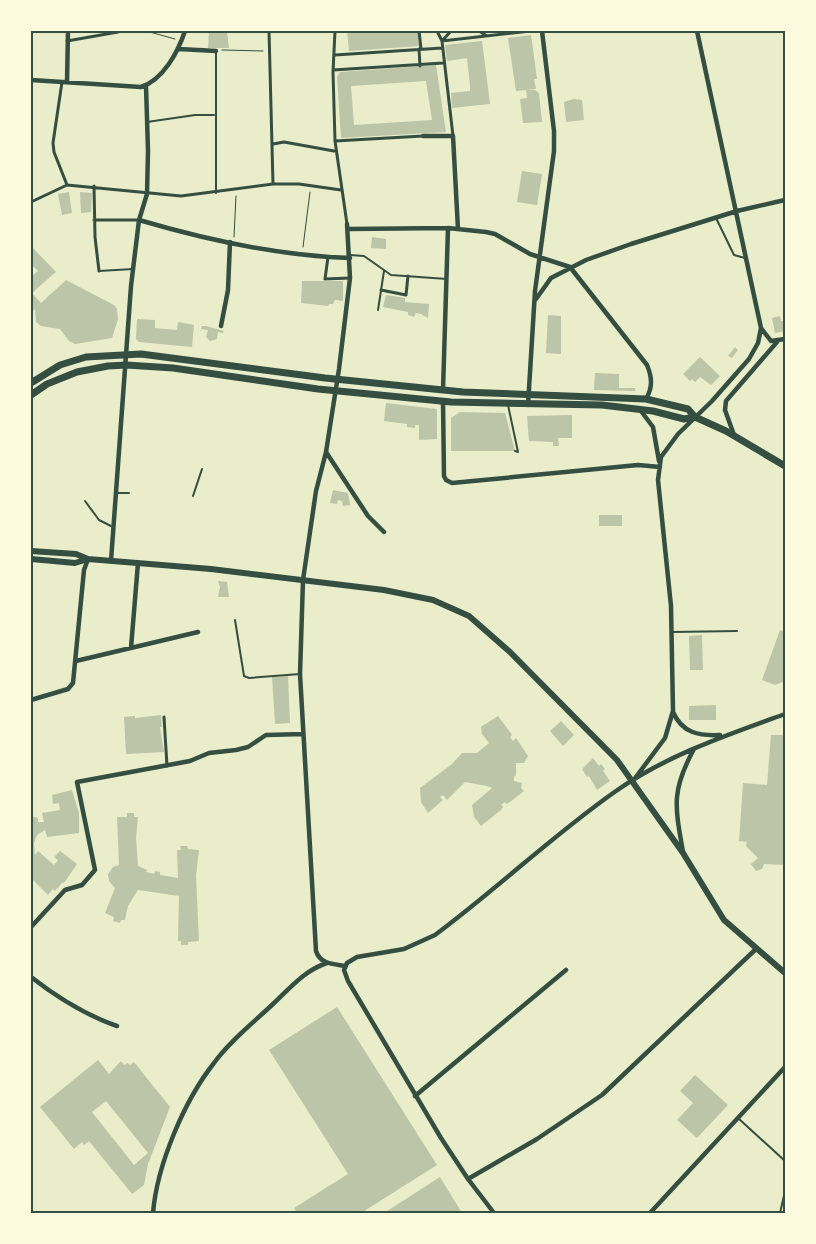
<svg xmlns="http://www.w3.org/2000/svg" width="816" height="1244" font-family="'PT Sans Narrow',sans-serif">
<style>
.building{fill:#bcc5a7;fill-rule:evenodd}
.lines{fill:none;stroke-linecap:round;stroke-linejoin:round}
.path{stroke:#344e41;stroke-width:1}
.service{stroke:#344e41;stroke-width:2}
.pedestrian{stroke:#344e41;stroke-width:3}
.minor{stroke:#344e41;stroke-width:4.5}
.secondary{stroke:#344e41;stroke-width:6}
.primary{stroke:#344e41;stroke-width:7}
.neatline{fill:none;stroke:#344e41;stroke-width:2}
</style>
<rect width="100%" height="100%" fill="#e9edc9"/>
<path class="building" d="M209 31H227L229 48H208Z
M347 31H418L419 46 349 51Z
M531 35 537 79H534L536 89 516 91 508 38Z
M482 41 490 104 452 108 451 93 470 91V85L467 58 447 61 445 45Z
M436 65 446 132 341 138 337 77 340 72ZM426 81 432 120 354 125 351 86Z
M526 90H535L539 93 542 122 523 123 520 99 527 98Z
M574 99 582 100 584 120 566 122 564 102Z
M522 171 542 174 537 205 517 202Z
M69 192 72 213 62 215 58 194Z
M80 192 92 193 91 212 81 213Z
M372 237 386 239V249L371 248Z
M31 246 56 272 32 293 41 303 66 280 114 305 117 309 118 319 112 338 75 344 69 341 60 329 41 326 36 322 35 309 31 312V277L38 271 31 264Z
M302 281H343V301L335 300 333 304H329L328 306 301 303Z
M386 295 405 298V302L429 304 428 318 421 314 416 313 414 317 408 315V312L383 307Z
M548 315 561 316V354L546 353Z
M780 316 781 321H785V331L775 333 772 318Z
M137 319 155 320V328L177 330 178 322 194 325 192 347 139 342 136 339Z
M202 326H206L224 331 223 333 218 332 217 339 210 341 206 337 208 330 201 329Z
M735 347 738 350 732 358 728 356Z
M700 357 720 376 711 385 700 377 695 382 692 379 690 381 683 374Z
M595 373 619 374V388H635V391L594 390Z
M386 403 437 409V439L419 440V425H415V428L407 427V424L384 421Z
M460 412 505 413 515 451H451V418Z
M572 415V438H558L559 446H553V442L529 441 527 416Z
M333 490 348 493 350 505 343 506 342 501 338 500 337 504 330 503Z
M599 515H622V526H599Z
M218 581 227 582 229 597H218L220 587Z
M780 630 785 632V681L775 685 762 680Z
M702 635 703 670H690L689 636Z
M288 676 290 723 275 724 272 677Z
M716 705V720H689V706Z
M161 715 162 727H160L164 752 126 754 124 717 135 716V718Z
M498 716 510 732 512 735 510 737 513 741 516 738 528 756 524 763H516V775L514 777V781L522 783 521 788 524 791 510 802 507 804 505 802 501 805 503 807 501 810 481 826 474 817 472 805 492 788 487 786 465 782 447 800 443 795 440 797 443 800 428 813 421 802 420 788 452 764 462 753H477L489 743 482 734 481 727Z
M561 721 574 735 563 746 550 731Z
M771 735H785V865L764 864 762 869 756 871 751 864 758 858 746 846 747 842 739 841 743 783 767 785Z
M593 758 599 766 601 764 605 769 603 771 610 781 597 790 589 776 587 777 582 769Z
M72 790 79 813V833L47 837 45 830 37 835 34 843 35 855 38 851 54 865 58 860 54 857 60 851 77 864 64 883 63 882 55 891 53 889 48 895 31 878V816L38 818V822H44L42 813 60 810 59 803 53 804 52 795Z
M127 813H134V817H138L136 838 138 866 147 870 146 872 154 874 155 871 160 872V875L178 878 177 850H181L180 846H187L188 849 199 850 196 876 199 941 188 942V945H181V941H178L179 896 138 890 128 906 125 920H121L120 923 113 921 114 917 105 913 115 888 109 881 108 874 113 867 119 865 117 817H127Z
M337 1007 437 1165 361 1213H297L294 1208 348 1174 269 1050Z
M98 1060 109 1074 121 1061 124 1065 128 1063 130 1065 134 1062 170 1107 148 1164 144 1185 132 1194 89 1141 84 1145 82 1142 74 1149 40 1107ZM106 1101 148 1153 134 1165 92 1112Z
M695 1075 728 1105 697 1138 677 1120 693 1103 680 1091Z
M440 1177 462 1213H384Z"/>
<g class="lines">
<path class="path" d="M146 31 175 39
M222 50 263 51
M234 237 236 196
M303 247 310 192"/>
<path class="service" d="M216 53V193
M147 122 195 115H214
M716 218 734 255 745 258
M350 255 364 256 391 275 447 279
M99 271 133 269
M378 310 384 271
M508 405 518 452 515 451
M116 493H129
M193 496 202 469
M85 501 99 520 111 526
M235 620 244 676 249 678 300 674
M672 632 737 631
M738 1118 785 1161
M780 1213 785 1191"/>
<path class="pedestrian" d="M269 31 273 184
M419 31 421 49
M437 31 442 41 453 136
M479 31 487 36
M67 41 118 32
M442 41 531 31
M442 41 451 31
M419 49 420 66
M335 55 442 48
M333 70 443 63
M62 82 53 143 54 152 67 185
M335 141 333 72 335 31
M273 144 284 142 334 151
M94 186 95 237 99 271
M31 202 67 185 181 196 273 184H299L341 190
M94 220H139
M347 224 335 141 423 136
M328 257 325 279 350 278
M381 290 406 295 408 276
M164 717 167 766"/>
<path class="minor" d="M179 49 216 51
M31 80 141 87C163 80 178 52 185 31
M67 82 68 31
M423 136H453L458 229
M139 220C207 240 279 256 350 258
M349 229 448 228 486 232 495 234 530 254 570 267 647 365C652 377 653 387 646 399
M536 299 551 278 586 260 631 244 737 211 785 200
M221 326 228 290 230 242
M761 328 771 341 785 339
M443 390 448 228
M443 401 444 476 446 480 452 483 638 465 660 467
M528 405 535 291 554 151V131L542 31
M641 411 653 427 659 461
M734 435 725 410 726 401 777 342
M326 452 368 516 384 532
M111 561 131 286 139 220 147 194 148 151 146 86
M131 648 138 563
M76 661 198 632
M31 700 68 689 73 683 84 570 88 559
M673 712C682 733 699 736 720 735
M633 781 665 738 673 711 671 606 658 480 661 457 678 434 712 401 749 359 758 343 761 328 697 31
M683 852C675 806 671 791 694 749
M31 927 65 890 82 885 95 870 77 782 190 761 209 753 236 750 248 747 266 735 303 734
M345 966C333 964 320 964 316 951L300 674 303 580 316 491 326 452 339 369 350 278 347 224
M31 977C58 998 85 1015 117 1026
M415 1096 566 970
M468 1179 537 1139 602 1095 756 949
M153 1213C157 1165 184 1101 214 1063 230 1041 253 1023 273 1004 290 988 305 970 327 963
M494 1213 468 1179 441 1138 348 981 344 970 347 963 357 957 404 949 435 935C497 889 553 835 616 791 667 755 727 735 785 714
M650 1213 785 1067"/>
<path class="secondary" d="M31 551 76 554 88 559 211 569 384 590 433 600 469 616 510 652 617 760 683 853 724 920 785 973
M31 559 75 563 88 559"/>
<path class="primary" d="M31 383 60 365 86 357 141 354 325 378 463 392 646 399 688 409 695 417 726 431 785 466
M31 395 47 384 77 372 108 366 126 365 173 368 318 389 451 402 602 405 653 411 684 419 695 417"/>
</g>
<rect width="816" height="1244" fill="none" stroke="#fefae0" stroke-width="65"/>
<rect x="32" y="32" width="752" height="1180" class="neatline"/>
</svg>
